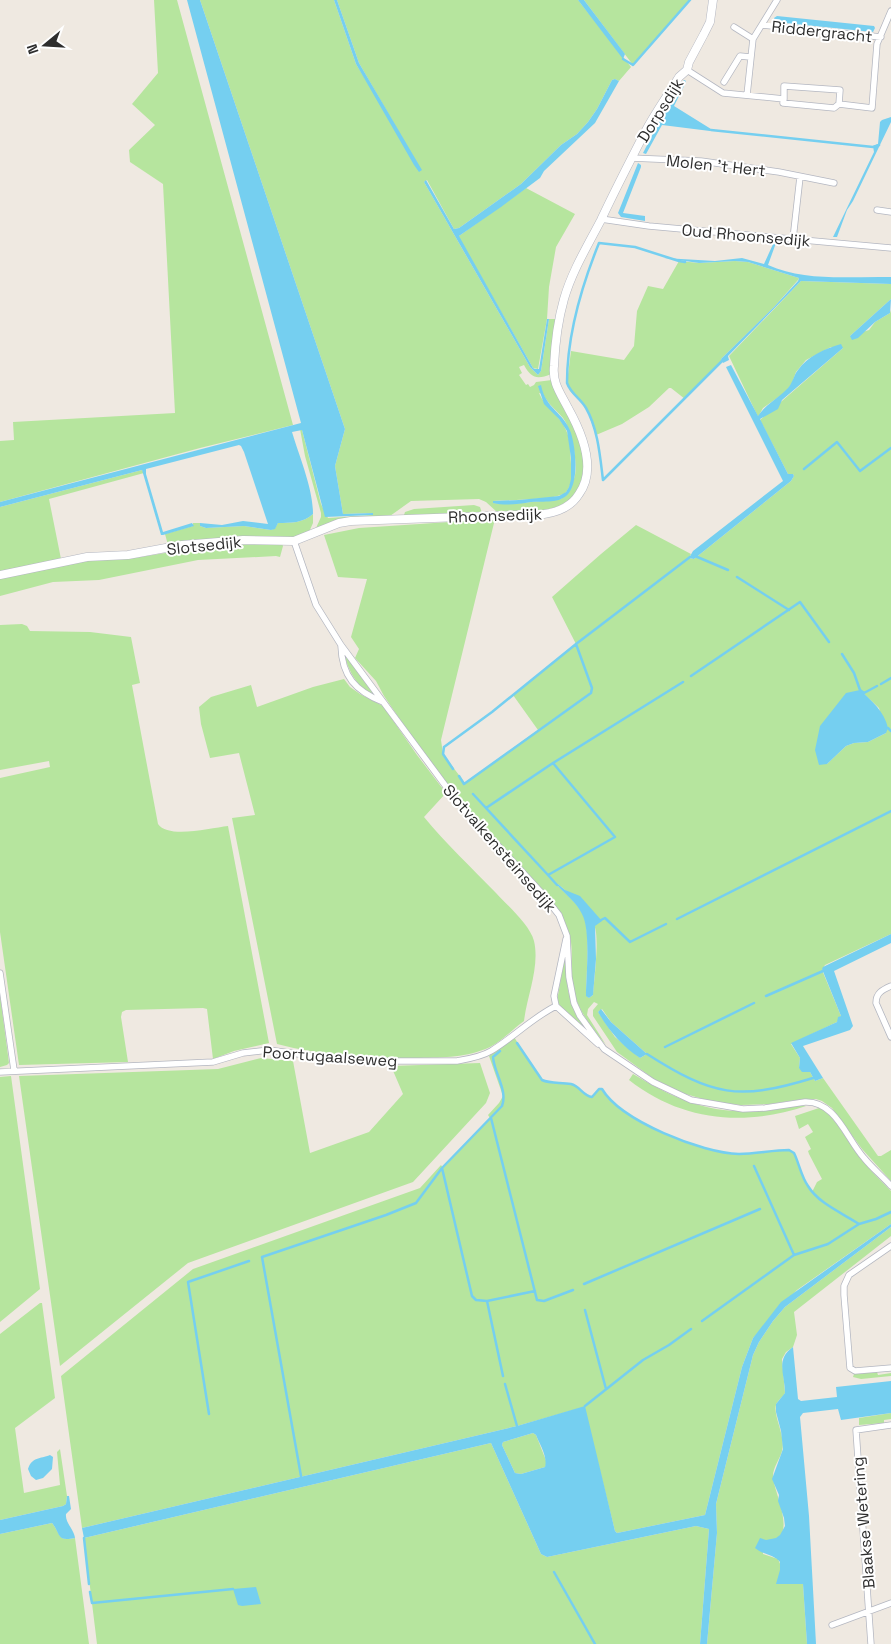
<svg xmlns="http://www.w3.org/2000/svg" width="891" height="1644" font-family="'Space Grotesk',sans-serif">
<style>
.green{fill:#b6e59e;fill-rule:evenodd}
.water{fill:#75cff0;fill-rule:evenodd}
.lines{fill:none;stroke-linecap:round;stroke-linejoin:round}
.stream{stroke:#75cff0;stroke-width:2.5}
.street-casing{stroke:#b4b7c1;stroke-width:7}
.secondary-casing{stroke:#b4b7c1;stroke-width:9}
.street{stroke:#fff;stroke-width:5.5}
.secondary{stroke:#fff;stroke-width:8}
.labels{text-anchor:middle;stroke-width:4;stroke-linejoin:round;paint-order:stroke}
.street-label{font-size:16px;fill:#2e2e2e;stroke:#fff}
</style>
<rect width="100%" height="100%" fill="#efe9e1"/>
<path class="green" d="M154 0H177L293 425 200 448 0 502V441L14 440 13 422 175 413 163 184 130 162 129 150 155 125 132 104 158 73Z
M200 0H334L356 64 421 170 359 63 337 0H578L631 67 619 81 615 79 612 80 597 109 588 122 577 134 561 145 521 184 459 228 454 229 427 180 424 182 530 367 538 375 541 371 549 319H558L551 374C537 380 531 378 524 365L519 367 522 373 519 375 526 385 528 384 530 387 534 385 536 382 552 380C560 396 567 412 575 429 577 434 581 440 582 446 588 470 581 499 556 507 538 513 517 512 498 513L486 502 479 499 411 501 390 516 316 528 321 517V513L305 456 300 429 302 430 321 504 328 518 373 515V513L343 514 335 466 345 429ZM539 393 543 394C548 404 556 410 563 418 572 430 579 466 574 479 572 486 565 493 561 499L511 504 493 503V501C506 500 557 500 565 493 573 485 572 474 571 464 570 453 571 440 566 430 560 415 545 408 539 393Z
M584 0H690L633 65Z
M526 188 575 214 556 247 549 287 547 319 538 369 533 368 459 238V236Z
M679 261 699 263 735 261 748 262 799 278 798 280 774 307 721 359 722 362 685 399 671 388H669L649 407 622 424 596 435 586 407 570 391 567 383 571 351 624 360 634 346 637 311 648 286 663 289Z
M801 281 891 284V299L850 336 869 330 875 322 890 313 891 310V934L825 965 822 970 841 1016 837 1022 791 1044 800 1058 799 1068 810 1072 815 1081 823 1078 878 1156H881L891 1150V1181L862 1149 832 1108 822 1101 816 1099H804L770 1104 740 1105 710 1101 682 1093 654 1079 617 1052 593 1016V1010L598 1004 594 1002 588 1009 587 1015 606 1045C592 1028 578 1011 573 989 570 973 573 957 571 942 568 923 557 909 546 894L457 797 427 759 384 696 376 681 355 658 359 649 351 637 367 579 338 577 324 535 359 528 495 519 441 740 443 754 465 783 538 730 513 695 576 644 552 597 601 554 636 525 691 554 689 558 694 559 791 481 794 476 793 474H788L760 420 843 348 831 347 806 360 796 372 792 383 787 391 763 408 758 417 729 356ZM860 690 879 708 886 733 868 742 854 743 846 746 827 764ZM558 884C568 892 588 914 594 925 600 936 594 981 593 995L589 998 586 995C586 975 591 931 583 914 577 903 566 894 557 885ZM602 1009 611 1022 647 1054 640 1058 615 1037 598 1012Z
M142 470 144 473 49 499 61 559 0 572V507Z
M474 505 480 507 482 513 405 517 404 515 405 512 414 509Z
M313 514V523L309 532 288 540 168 545 165 534 193 526V523H200V526L206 528 244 526 271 530 275 528 278 523C291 523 303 523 313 514Z
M258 543 282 544 283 546 280 557 276 556 198 560 99 580 53 582 0 596V579L4 577 48 567 95 560 134 558 196 548Z
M22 624 27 626 30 631 90 632 131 637 140 683 132 685 158 824C168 839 211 828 228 826L269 1043 234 1051 213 1059 207 1009 203 1008 126 1010 122 1012 121 1017 128 1062 19 1065 0 932V778L50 767 49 761 0 770V625Z
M344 653 376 697C358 689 348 671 344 653Z
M344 679 350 687 360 694 383 706 417 755 446 793 424 817C446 844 472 868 496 893 507 905 530 925 534 941 540 967 527 996 524 1021 513 1029 502 1041 490 1047 466 1058 445 1057 419 1058 371 1059 324 1056 277 1044L232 818 255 815 239 753 210 758 201 724 199 707 211 697 251 685 257 707 313 687Z
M566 949 568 991 574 1008 594 1037 563 1011 557 1001Z
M0 995 9 1063 7 1065 0 1067Z
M514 1037 542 1080C551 1084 561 1082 571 1084 580 1086 583 1096 592 1097L599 1089H602C622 1121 702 1153 739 1154 755 1154 773 1150 789 1150L794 1153 807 1185 812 1192 817 1182 822 1179 809 1154 808 1151 811 1149 805 1137 813 1132 808 1124 799 1129 795 1116 819 1108C834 1113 850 1146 861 1159 870 1170 881 1181 891 1191V1224L797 1290 753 1338 742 1367 705 1515 617 1533 615 1531 584 1407 517 1426 82 1528 61 1376 193 1269 420 1188 441 1165 443 1168 490 1118 488 1115 499 1103 503 1096 489 1056Z
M261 1058 293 1061 310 1153 369 1132 403 1094 391 1066 480 1063 490 1093 486 1103 413 1182 188 1263 60 1366 19 1076 218 1069Z
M633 1074C677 1100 708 1114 761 1111 774 1111 795 1104 806 1106 744 1127 681 1121 629 1080Z
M11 1076 40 1289 0 1322V1077Z
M891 1227V1236L794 1312 797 1335 793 1347 786 1352 782 1359 785 1393C783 1397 777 1401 776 1405 773 1416 786 1436 782 1451 780 1459 773 1467 773 1476 773 1492 803 1546 762 1540L763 1554 778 1559 781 1566 780 1570 803 1584 807 1644H707L717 1533 716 1504 753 1355 759 1342 773 1321 785 1307Z
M40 1303H42L55 1398 15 1428 24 1493 60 1485 57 1452 60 1449 67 1496 66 1504 63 1506 0 1520V1334Z
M891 1371V1376L861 1379 853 1377 854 1374 877 1372 878 1375 891 1373Z
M891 1413V1419L884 1420V1423L859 1425V1418Z
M533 1433 536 1435 547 1463 545 1467 521 1474 515 1473 502 1445 503 1442Z
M491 1443 541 1554 547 1557 696 1526 709 1529 700 1644H97L84 1538Z
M52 1523C61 1534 57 1542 75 1538L89 1644H0V1534Z"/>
<path class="water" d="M187 0H200L345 429 335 466 343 514 373 513V515L325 517 302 430 292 432C299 456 313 488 313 514 303 523 291 523 278 523L275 529 271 530 244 526 206 528 200 526V523L222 525 243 521 268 524 244 452 241 446 239 445 146 469V474L163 532 192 523 194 526 163 535H161L142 470 0 507V502L301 423Z
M334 0H337L359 63 422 170 419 172 414 165 356 64Z
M578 0H584L625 54 623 59Z
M777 16 874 26 875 28 873 32 775 22 774 18Z
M615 79 619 81 595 123 544 171 540 178 501 207 459 236 533 368 535 369H539L547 319H549L541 371 538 375 530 367 424 182 426 180 454 229 459 228 521 184 561 145 577 134 588 122 597 109 612 80Z
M684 80 686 81 685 84 674 106 711 129 710 131 662 125 646 154 643 153 664 112Z
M891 117V122L853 201 847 210 837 237H833L874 152 873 146 878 144 880 122 882 120Z
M638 163 641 165V167L623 213 645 216V221L621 217 618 213Z
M774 242 776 243 768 265C805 282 850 276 890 277H891V284L801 281 728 356 729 360 723 363 721 359 774 307 798 281 799 278 748 262 735 261 699 263 664 258 715 261 742 258 764 264Z
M891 299 890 313 875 322 858 338 852 340 850 336Z
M841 344 843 348 782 400 778 409 760 419 788 474H793L794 476 791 481 694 559 689 558 693 551 783 481 726 367 731 365 758 416C765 405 777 399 786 390 793 384 793 376 798 370 808 356 824 349 841 344Z
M541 385C546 410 564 412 571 433 576 449 581 492 561 499 552 503 540 501 531 502 518 504 506 506 493 503V501L519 500 559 496 566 492 569 487 571 479V458L567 431 559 419 544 404 538 386Z
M860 690C872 701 884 711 888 728L886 733 868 742 854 743 846 746 827 764 819 765 815 750 820 726 846 693Z
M558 884 565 890 580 896 602 921 595 926 596 959 593 995 589 998 586 996C586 975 591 931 582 914 577 903 565 894 557 885Z
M891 934V943L834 971 853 1026 850 1030 803 1046 823 1078 815 1081 810 1072H802L799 1068 800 1058 791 1043 837 1022 838 1017 841 1016 822 969 823 967Z
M601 1009 611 1022 647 1054 640 1058C622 1046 609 1031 598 1012Z
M891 1224V1227L785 1307 773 1321 759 1342 753 1355 716 1504 717 1533 707 1644H700L709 1529 696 1526 547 1557 541 1554 491 1443 84 1538 82 1528 517 1426 585 1406 615 1531 617 1533 705 1515 742 1367 753 1338 781 1302ZM533 1433 536 1435C539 1443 548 1457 545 1467L521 1474 515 1473 502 1445 503 1442Z
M793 1347 798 1399 801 1401 837 1397 836 1387 891 1381V1413L841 1420 838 1409 803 1413 800 1417 809 1516 816 1644H807L803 1584H776L780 1570V1562C775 1555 763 1555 755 1548L760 1538 766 1540 776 1538 780 1535 785 1526 784 1518 778 1501 779 1495 772 1479 783 1449 781 1431 776 1412V1404L785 1393C785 1375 775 1359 793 1347Z
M50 1455 53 1457 52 1469 43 1478 36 1480 31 1476 28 1469C32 1457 40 1459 50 1455Z
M67 1496H69L71 1509 66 1514C65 1523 74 1529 75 1538 56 1542 61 1534 52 1523L0 1534V1520L63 1506 66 1504Z
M256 1587 261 1604 242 1606 238 1605 233 1589Z"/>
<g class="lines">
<path class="stream" d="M623 59 633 65 690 0
M711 130 873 147 879 145
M685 262 679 261 635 247 599 243C582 285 567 337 567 383 571 394 580 398 586 408 598 429 600 456 603 480L723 360
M804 469 837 442 860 471 891 448
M695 556 728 570
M737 577 789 610
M842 654 854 673 860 690 864 693 877 686
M691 676 800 602 829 642
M881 684 891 678
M888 728 891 731
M453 769 443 754 444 747 492 712 576 644
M459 776 464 784 591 693 592 688 576 644 690 557
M473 794 548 875 615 837 553 763
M486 808 553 763 683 682
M548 875 557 885
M677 919 891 811
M601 920 605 918 630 942 666 924
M766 996 823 971
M517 1043 542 1080C551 1084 561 1082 571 1084 580 1086 583 1096 592 1097L599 1089H602C621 1121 702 1153 739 1154 756 1154 772 1150 789 1150L794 1153C799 1163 801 1176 808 1186 818 1203 842 1213 859 1224
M665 1047 754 1003
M500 1051 493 1057C494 1073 508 1090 502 1106L442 1168 472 1296 476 1300 487 1301 535 1291
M647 1054C713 1096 738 1101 813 1078
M491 1118 537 1300 544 1301 573 1290
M754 1166 794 1255
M584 1284 760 1209
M487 1301 503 1376
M585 1310 606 1389
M702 1321 794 1255 828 1244 859 1224 876 1219 891 1212
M505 1384 517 1426
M585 1406 643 1360 669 1345 691 1329
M209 1414 188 1282 249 1261
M301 1476 262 1257 386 1215 416 1203 442 1168
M84 1538 89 1584
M554 1572 595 1644
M90 1592 92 1603 233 1589"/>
<g class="street-casing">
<path id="street" d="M762 25 881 37
M734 27 753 39
M687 70 723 93 784 99 783 103 834 108 839 104 872 108 877 44 891 11
M724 82 740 56 750 57
M747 95 753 39 777 0
M784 99V86L840 90 839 104
M631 158 701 161 779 172 834 183
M877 210 891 212
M601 219 649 226 891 248
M793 239 800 177
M294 541 316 605 341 645 456 800 540 891 559 915 567 936 569 977 574 1003 580 1016 604 1049 653 1082 691 1100 743 1109 765 1108 805 1102C836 1101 846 1138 864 1158 872 1168 882 1176 891 1186
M341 646C342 676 355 691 383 702
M566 939 554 996 556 1006 598 1044
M0 973 14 1070
M891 986C882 990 876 993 876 1003L891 1037
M0 1072 213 1062 243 1053 269 1050 349 1061H457C468 1059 481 1057 491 1051 514 1037 532 1018 556 1006
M891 1246 849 1275 844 1286V1295L850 1368 855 1371 891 1368
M832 1625 891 1603
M871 1644 856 1430 891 1425"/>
</g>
<g class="secondary-casing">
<path id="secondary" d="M0 575 87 557 128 555 182 545 243 540 294 541 339 523 351 521 544 514C558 512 571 507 579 494 597 469 582 433 568 408 561 394 552 383 554 366 555 344 558 320 564 299 572 271 588 245 601 220 615 190 630 161 645 132 655 113 668 95 679 77L687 70 689 62 704 34 710 22 713 0"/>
</g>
<use href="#street" class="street"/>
<use href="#secondary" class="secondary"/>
</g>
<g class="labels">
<g class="street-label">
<text transform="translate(822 31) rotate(6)" y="6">Riddergracht</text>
<text transform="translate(660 110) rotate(-58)" y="6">Dorpsdijk</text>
<text transform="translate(716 165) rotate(6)" y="6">Molen 't Hert</text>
<text transform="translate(746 235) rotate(5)" y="6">Oud Rhoonsedijk</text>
<text transform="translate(495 515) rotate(-2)" y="6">Rhoonsedijk</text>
<text transform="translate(204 545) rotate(-6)" y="6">Slotsedijk</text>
<text transform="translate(500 848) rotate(49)" y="6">Slotvalkensteinsedijk</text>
<text transform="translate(330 1056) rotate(4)" y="6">Poortugaalseweg</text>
<text transform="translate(863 1523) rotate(-95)" y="6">Blaakse Wetering</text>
</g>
</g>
<g transform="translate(45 45) rotate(252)" stroke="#ffffff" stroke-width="4" paint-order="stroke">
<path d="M0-4L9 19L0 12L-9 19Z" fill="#2e2e2e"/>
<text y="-8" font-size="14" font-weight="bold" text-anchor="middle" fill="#2e2e2e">N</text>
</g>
</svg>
